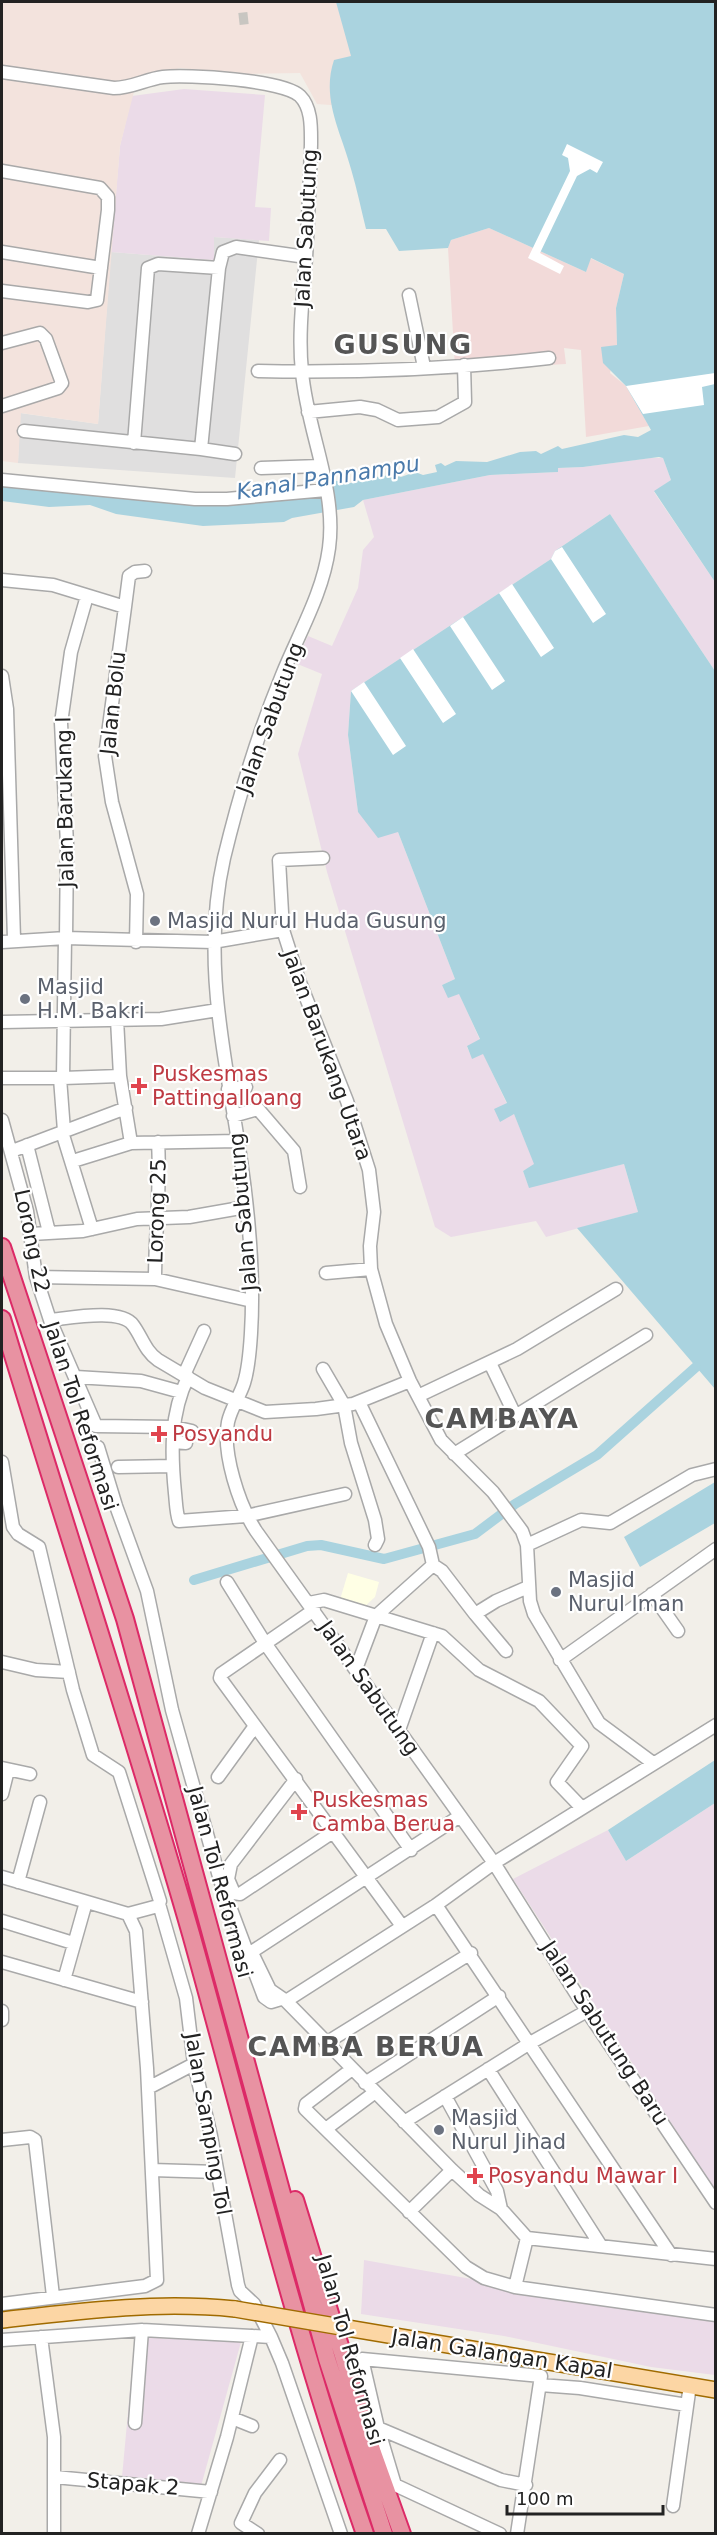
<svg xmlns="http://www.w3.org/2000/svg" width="717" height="2535" font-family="'DejaVu Sans',sans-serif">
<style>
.residential{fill:#e0dfdf}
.commercial{fill:#f2dad9}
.industrial{fill:#ebdbe8}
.education{fill:#ffffe5}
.military{fill:#f3e3dd}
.water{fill:#aad3df}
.pier{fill:#fff}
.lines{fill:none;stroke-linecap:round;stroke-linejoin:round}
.canal{stroke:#aad3df;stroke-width:10}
.minor-tunnel{stroke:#c8c6c1;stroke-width:12;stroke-dasharray:12 6;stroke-linecap:butt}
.minor-casing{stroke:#a9a9a9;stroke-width:15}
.major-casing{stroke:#a06b00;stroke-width:18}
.highway-casing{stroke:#dc2a67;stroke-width:20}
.minor{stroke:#fff;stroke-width:12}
.major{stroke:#fcd6a4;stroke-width:15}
.highway{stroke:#e892a2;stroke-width:16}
.major-bridge-casing{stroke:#a06b00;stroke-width:18;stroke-linecap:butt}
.major-bridge{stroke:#fcd6a4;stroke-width:15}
.worship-dot{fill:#6b7280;stroke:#fff;stroke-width:2}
.health-dot{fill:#e0444e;stroke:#fff;stroke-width:2}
.labels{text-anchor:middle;stroke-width:4.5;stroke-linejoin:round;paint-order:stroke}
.street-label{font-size:21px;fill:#222;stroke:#fff}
.worship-label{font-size:21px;fill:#5b616d;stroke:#fff;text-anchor:start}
.health-label{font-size:21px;fill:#be3a42;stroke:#fff;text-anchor:start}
.water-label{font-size:22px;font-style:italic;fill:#4a7aab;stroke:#fff}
.district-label{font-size:27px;font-weight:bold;letter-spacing:1.5px;fill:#555;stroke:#fff}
</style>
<rect width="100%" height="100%" fill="#f2efe9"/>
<path class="residential" d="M214 237 259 240 235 478 18 463 20 413 98 424 111 252 213 260Z"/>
<path class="commercial" d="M489 228 586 272 590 258 624 274 616 308 617 346 610 373 626 386 649 426 586 437 581 350 564 348 566 364 495 368 455 367 448 248 451 240Z"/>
<path class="industrial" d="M184 89 265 95 255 207 271 208 269 241 214 237V260L111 252 120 146 132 96Z
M650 458H663L671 480 654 492 715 582V671L610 514 555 551 551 559 351 691 348 735 358 812 398 832 455 979 442 985 459 993 480 1040 467 1047 472 1058 483 1053 507 1104 494 1110 514 1114 535 1165 523 1171 529 1187 624 1164 638 1212 546 1237 536 1221 451 1237 435 1227 327 872 298 754 322 674 295 663 308 636 332 646 358 588 363 550 374 537 363 500 490 475 558 472V468L583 467Z
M715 1803V2191L513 1879 608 1830 626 1861Z
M364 2260 512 2286 715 2316V2375L651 2367 504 2336 361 2314Z
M135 2337 241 2342 201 2486 122 2477Z"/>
<path class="education" d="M348 1573 379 1582 375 1597 362 1609 339 1603Z"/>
<path class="military" d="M2 2H715V53L330 105 317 104 300 73 246 74 180 68 137 80 120 146 98 424 21 413 18 463 2 461Z"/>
<path class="water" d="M336 2H715V582L654 491 671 480 663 458 659 457 583 467 558 468V472L490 475 363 500 354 507 292 518 284 522 203 526 116 514 90 505 49 507 2 501V483L188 502 328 487 332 481C338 480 340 483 346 483 354 484 357 479 364 477 373 475 383 480 391 472L401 477 415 472 423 475 437 472 435 465 441 463 445 466 456 461 487 462 520 452 536 451 541 454 558 446 562 449 624 435 638 437 651 430 626 386 603 363 601 347 617 345 616 308 624 274 591 258 586 272 489 228 451 240 448 248 399 251 386 229H366C361 209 357 189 351 169 341 132 321 99 334 60L351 56Z
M610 514 715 671V1389L577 1228 638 1212 624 1164 529 1188 523 1171 534 1164 514 1114 500 1122 494 1109 507 1103 483 1054 472 1059 467 1046 480 1039 459 994 448 998 442 985 455 979 398 832 378 838 358 812 348 735 351 691 551 559 555 551Z
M715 1482V1523L640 1567 624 1537Z
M715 1760V1803L626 1861 608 1830Z"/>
<path class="pier" d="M567 144 603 162 597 173 590 169 577 176 540 253 564 266 560 274 528 258 570 171 568 158 562 155Z
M715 373V384L702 387 704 405 643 414 626 386Z
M562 547 606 614 593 623 551 559 555 551Z
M512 584 554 648 541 657 499 593Z
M463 617 505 681 492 690 450 626Z
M413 649 456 714 443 723 400 658Z
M364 682 406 746 393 755 351 691Z"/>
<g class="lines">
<path class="canal" d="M194 1580 307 1546 321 1545 384 1559 475 1534 515 1504 597 1455 696 1367"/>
<path class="minor-tunnel" d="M239 19 248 18"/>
<g class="minor-casing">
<path id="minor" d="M2 72 114 88C132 88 146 79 163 77 187 74 284 80 300 96 312 108 311 128 311 144 310 182 308 220 306 258 303 296 298 335 302 372 307 431 337 489 329 548 323 593 299 633 282 675 258 733 239 796 224 858 202 956 223 1045 238 1141 248 1204 255 1269 251 1333 250 1349 249 1367 244 1383 240 1396 231 1408 228 1422 222 1453 239 1505 256 1531L494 1863 587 2011 716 2203
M2 171 100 188 108 197V210L97 300 88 302 2 291
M2 252 101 268
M409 295 424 367
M2 343 40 333 46 339 62 383 58 388 2 406
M258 371C354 373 454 369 549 358
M308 412 360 407 377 410 398 420 438 417 465 402 464 365
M24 431 201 449
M134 443 148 268 158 264 219 268
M235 454 201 449 219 268 223 252 236 247 306 257
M261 468 320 466
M2 480 195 499H227L326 490
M2 580 53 585 125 607 105 756 112 802 137 894 136 942
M125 607 129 576 135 572 145 571
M2 676 7 709 14 939
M323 858 279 860 283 930 299 980 347 1101 369 1170 374 1212 370 1246 371 1269 386 1324 410 1381 441 1440 493 1492 522 1531 527 1545 530 1601 534 1614 599 1723 653 1763
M65 938 63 1078 120 1076
M66 938 67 844 61 723 71 652 87 596
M2 942 66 938 213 942 283 930
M117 1019 120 1076 131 1143 238 1141
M2 1022 161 1019 218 1010
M2 1078H63
M60 1078 64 1131
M228 1089 246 1087
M233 1116 258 1109 294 1151 300 1187
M2 1120 27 1211 36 1277 50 1320 96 1426 174 1427 192 1431
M62 1132 92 1229
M27 1145 49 1232
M12 1151 126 1108
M73 1161 131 1143
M31 1234 83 1231 137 1219 189 1217 246 1207
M326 1273 371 1269
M36 1277 155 1279 252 1301
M155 1279C155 1233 161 1188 158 1142
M50 1320C70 1318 121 1308 133 1325 142 1337 145 1351 158 1360L205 1388 265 1412 316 1409 353 1404 410 1381
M490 1363 515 1415
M323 1369 344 1405 351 1443 375 1520 378 1539 375 1545
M184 1375 204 1331
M76 1377 141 1381 181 1392
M188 1377C170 1414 171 1453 175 1493 176 1502 176 1512 179 1521L246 1516 345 1494
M418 1396 517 1349 616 1289
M359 1402 429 1547 433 1565
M173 1442 186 1443
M98 1447 116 1506 147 1591 172 1710 220 1880 264 1997 271 2002 281 1999
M454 1454 646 1335
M2 1462 13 1527 18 1534 39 1547 73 1690 93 1755 119 1772 160 1901 158 1906 128 1914
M118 1467 173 1466
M527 1545 581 1520 610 1523 692 1475 716 1469
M433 1565 442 1571 475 1614
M227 1582 265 1643 411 1850
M652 1594 678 1631
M309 1603 324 1600 442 1636 479 1670 539 1701 582 1746 557 1782 582 1808
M314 1610 221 1674 220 1678 402 1926
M506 1651 475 1614 496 1601 528 1587
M560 1660 716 1549
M2 1662 36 1670 69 1672
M356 1669 376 1616 433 1565
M399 1730 433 1633
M2 1768 30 1774
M218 1777 255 1726
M296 1779 231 1864 228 1879 234 1893 240 1894 333 1832
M2 1794 8 1770
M460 1816 253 1951V1955L270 1990 286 2001 452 2170 479 2195 501 2209 527 2238 716 2259
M2 1877 128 1914 136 1931 147 2068 157 2280 145 2286 2 2304
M18 1882 40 1802
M159 1904 186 1998 194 2064 211 2136 238 2285 240 2291 254 2304 271 2337
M436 1905 671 2255
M2 1921 73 1943
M2 1962 142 2002
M64 1980 86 1902
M286 2001 436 1905 494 1863 716 1725
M2 2011V2020
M326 2043 471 1953
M352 2069 306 2104 305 2109 466 2267 484 2278 515 2287 716 2315
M488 2069 601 2246
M365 2083 499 1996
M148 2088 194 2064
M445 2096 497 2191 501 2209
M404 2122 530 2043 587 2011
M331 2125 374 2093
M2 2140 30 2137 35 2140 53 2296
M152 2170 217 2172
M409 2212 452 2170
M515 2287 527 2238
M41 2337 54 2437V2534
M2 2340 142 2330 271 2337 282 2363 341 2534
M540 2385 580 2388 687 2405
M232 2418 252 2426
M135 2423 142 2330
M378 2428 362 2359 541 2376 517 2534
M55 2477 211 2492
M673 2506 690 2385
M198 2534 227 2437 252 2336
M258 2534 241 2523 255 2493 280 2460
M500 2534 395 2485 378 2428 501 2480 526 2485"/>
</g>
<g class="major-casing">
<path id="major" d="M2 2320C80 2311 156 2301 235 2309
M347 2328 716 2390"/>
</g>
<g class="highway-casing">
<path id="highway" d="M2 1247 125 1619 327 2359 384 2534
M2 1319C64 1524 132 1728 191 1934 247 2135 296 2337 365 2534
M295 2200 373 2453 402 2534"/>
</g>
<use href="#minor" class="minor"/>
<use href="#major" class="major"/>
<use href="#highway" class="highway"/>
<g class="major-bridge-casing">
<path id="major-bridge" d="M235 2309 347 2328"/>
</g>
<use href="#major-bridge" class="major-bridge"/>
</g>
<g class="worship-dot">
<circle cx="155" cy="921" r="6"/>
<circle cx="25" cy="999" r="6"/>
<circle cx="556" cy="1592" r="6"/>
<circle cx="439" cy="2130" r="6"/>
</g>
<g class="health-dot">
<path d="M136 1077h6v6h6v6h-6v6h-6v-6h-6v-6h6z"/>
<path d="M156 1425h6v6h6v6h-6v6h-6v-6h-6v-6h6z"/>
<path d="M296 1803h6v6h6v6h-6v6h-6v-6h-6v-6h6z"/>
<path d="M472 2167h6v6h6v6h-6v6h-6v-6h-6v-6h6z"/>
</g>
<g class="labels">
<g class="street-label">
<text transform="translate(306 228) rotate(-87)" y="7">Jalan Sabutung</text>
<text transform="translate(113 703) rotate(-84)" y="7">Jalan Bolu</text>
<text transform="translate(270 718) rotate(-70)" y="7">Jalan Sabutung</text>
<text transform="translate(65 802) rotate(-91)" y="7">Jalan Barukang I</text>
<text transform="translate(327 1055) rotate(70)" y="7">Jalan Barukang Utara</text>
<text transform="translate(157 1211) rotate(-88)" y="7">Lorong 25</text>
<text transform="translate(243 1212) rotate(-95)" y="7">Jalan Sabutung</text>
<text transform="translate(32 1241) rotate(78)" y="7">Lorong 22</text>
<text transform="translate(81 1416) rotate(72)" y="7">Jalan Tol Reformasi</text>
<text transform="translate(369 1688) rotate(55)" y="7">Jalan Sabutung</text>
<text transform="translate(220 1882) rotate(75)" y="7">Jalan Tol Reformasi</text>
<text transform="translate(605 2033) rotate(57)" y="7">Jalan Sabutung Baru</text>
<text transform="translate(208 2124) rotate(80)" y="7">Jalan Samping Tol</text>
<text transform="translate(350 2350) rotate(74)" y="7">Jalan Tol Reformasi</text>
<text transform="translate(502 2354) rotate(9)" y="7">Jalan Galangan Kapal</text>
<text transform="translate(133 2484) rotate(5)" y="7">Stapak 2</text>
</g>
<g class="worship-label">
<text x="167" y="928">Masjid Nurul Huda Gusung</text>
<text x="37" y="994">Masjid<tspan x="37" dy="24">H.M. Bakri</tspan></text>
<text x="568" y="1587">Masjid<tspan x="568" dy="24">Nurul Iman</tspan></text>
<text x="451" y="2125">Masjid<tspan x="451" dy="24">Nurul Jihad</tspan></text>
</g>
<g class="health-label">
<text x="152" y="1081">Puskesmas<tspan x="152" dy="24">Pattingalloang</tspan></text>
<text x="172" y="1441">Posyandu</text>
<text x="312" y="1807">Puskesmas<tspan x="312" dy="24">Camba Berua</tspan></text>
<text x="488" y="2183">Posyandu Mawar I</text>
</g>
<g class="water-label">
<text transform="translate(328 477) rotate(-9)" y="8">Kanal Pannampu</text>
</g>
<g class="district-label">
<text x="403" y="354">GUSUNG</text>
<text x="502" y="1428">CAMBAYA</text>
<text x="366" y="2056">CAMBA BERUA</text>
</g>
</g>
<rect width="717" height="2535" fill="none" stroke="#222222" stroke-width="6"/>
<path d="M507 2505v9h156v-9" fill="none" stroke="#222222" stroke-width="3"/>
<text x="516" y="2505" font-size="18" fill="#222222" stroke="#ffffff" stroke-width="4.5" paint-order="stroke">100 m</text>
</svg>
